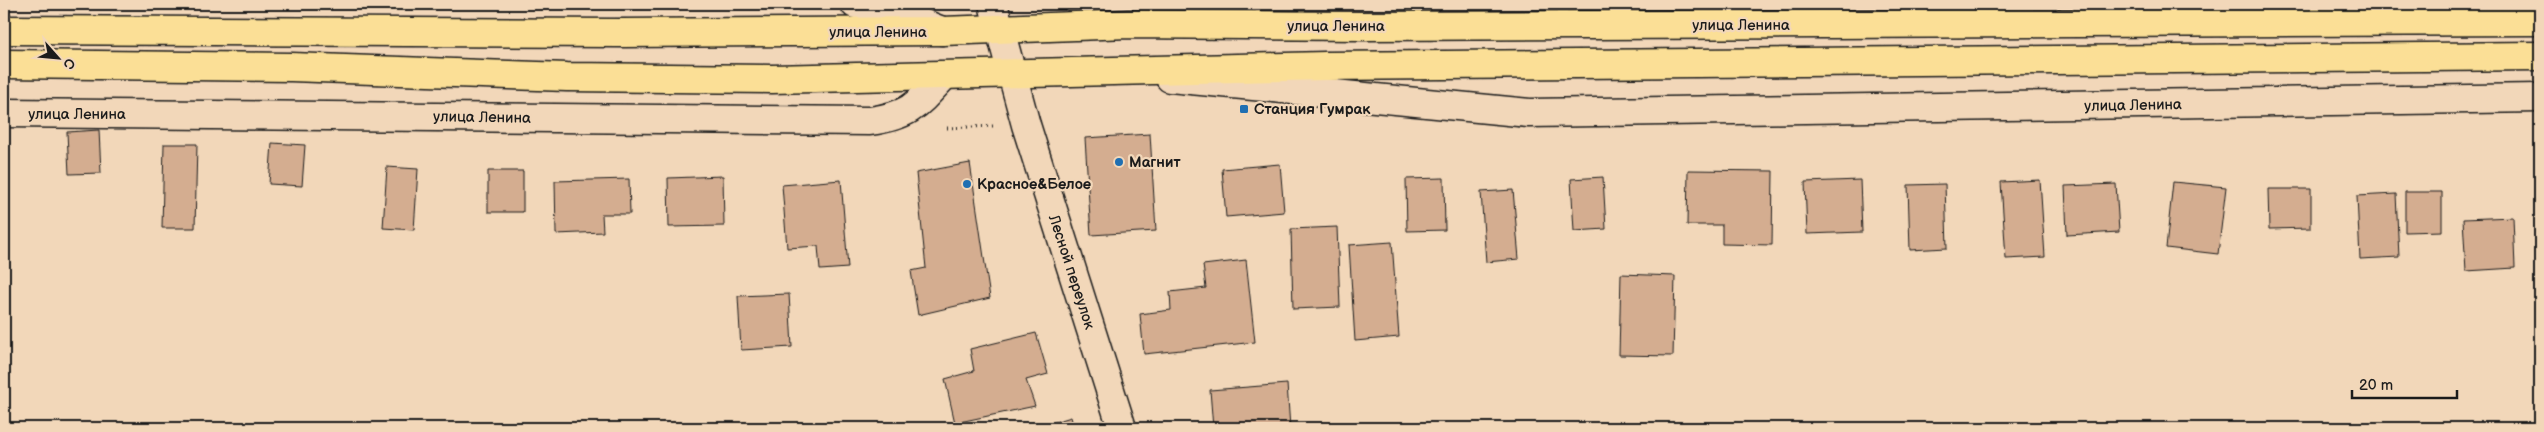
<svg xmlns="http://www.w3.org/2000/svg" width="2544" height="432" font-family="'Balsamiq Sans',sans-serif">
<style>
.building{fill:#d4ad90;stroke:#1c1c1c}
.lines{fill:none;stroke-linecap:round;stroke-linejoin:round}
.minor-casing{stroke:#1c1c1c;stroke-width:31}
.major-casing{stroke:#1c1c1c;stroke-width:31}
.path{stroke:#1c1c1c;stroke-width:3;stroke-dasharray:1 4;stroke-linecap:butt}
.minor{stroke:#f2d7b9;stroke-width:28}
.major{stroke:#fbdf96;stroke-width:28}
.poi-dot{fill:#1f6fb2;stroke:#f2d7b9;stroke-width:2}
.labels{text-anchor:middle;stroke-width:4.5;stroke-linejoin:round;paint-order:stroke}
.street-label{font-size:15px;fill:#1c1c1c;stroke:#f2d7b9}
.poi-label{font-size:15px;font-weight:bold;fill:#1c1c1c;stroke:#f2d7b9;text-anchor:start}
</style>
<rect width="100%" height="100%" fill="#f2d7b9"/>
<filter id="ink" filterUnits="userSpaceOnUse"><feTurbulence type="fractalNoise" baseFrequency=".02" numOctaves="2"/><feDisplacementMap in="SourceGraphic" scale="10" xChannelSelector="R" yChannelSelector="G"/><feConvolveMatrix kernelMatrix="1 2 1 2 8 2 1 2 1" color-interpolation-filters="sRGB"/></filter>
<g filter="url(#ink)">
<path class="building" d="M99 130 101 173 69 174 67 132Z
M4 133H6L8 184H4Z
M1150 134 1156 231 1091 235 1085 138Z
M272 143 305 145 302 186 269 184Z
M164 144H197L195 228H162Z
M970 163 990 298 918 315 911 271 926 268 916 173Z
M1280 164 1284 212 1226 217 1222 169Z
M387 167 418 169 414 230 383 228Z
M1688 170 1773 171 1772 245 1722 244V225H1687Z
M488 171H523V212H488Z
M723 176 724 226 669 227 668 178Z
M1603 177 1606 229 1574 231 1571 179Z
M1444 178 1445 230 1407 231 1406 179Z
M629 179 630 214H602L603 232 556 234 555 181Z
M841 180 848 268 820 270 818 246 787 248 782 185Z
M1860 180 1862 232 1807 234 1805 182Z
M2040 180 2045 257 2006 259 2001 182Z
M2173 182 2226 187 2218 254 2166 248Z
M1945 184 1947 248 1910 250 1908 185Z
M2116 184 2119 232 2067 235 2065 186Z
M2268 189H2311V228L2269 229Z
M1513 190 1519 259 1486 262 1481 192Z
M2405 192H2442V231L2405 232Z
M2396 194 2399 257 2360 259 2357 196Z
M2513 217 2515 268 2466 271 2463 219Z
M1337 227 1340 307 1293 309 1291 229Z
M1392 242 1399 337 1355 341 1349 245Z
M1246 260 1255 342 1144 354 1140 314 1171 310 1170 292 1206 288 1203 265Z
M1621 274 1675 276 1673 356 1619 355Z
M789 294 792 347 741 350 738 296Z
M1036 333 1048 374 1026 380 1035 406 955 423 945 379 974 371 970 349Z
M1287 384 1290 428H1213L1210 390Z
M1071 417 1074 428H1038V427Z"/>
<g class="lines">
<g class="minor-casing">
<path id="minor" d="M855 4C886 6 914 20 942 31
M993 4 1026 125 1122 428
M1170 78 1529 113 2540 98
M4 113 870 121C911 115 917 105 944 76"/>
</g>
<g class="major-casing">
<path id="major" d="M4 30 622 33 942 31 1128 24 1362 26 2540 21
M4 64 291 67 567 77 772 79 1325 66 2540 56"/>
</g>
<path class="path" d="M947 128 994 126"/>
<use href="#minor" class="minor"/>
<use href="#major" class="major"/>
</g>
</g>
<g class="poi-dot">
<rect x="1239" y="104" width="10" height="10" rx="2.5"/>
<circle cx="1119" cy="162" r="5"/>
<circle cx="967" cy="184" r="5"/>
</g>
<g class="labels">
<g class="street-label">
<text x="1741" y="30">улица Ленина</text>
<text x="1336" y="31">улица Ленина</text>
<text x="878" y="37">улица Ленина</text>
<text transform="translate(2133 105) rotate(-1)" y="5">улица Ленина</text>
<text x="77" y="119">улица Ленина</text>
<text transform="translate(482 117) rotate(1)" y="5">улица Ленина</text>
<text transform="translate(1072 272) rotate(72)" y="5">Лесной переулок</text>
</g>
<g class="poi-label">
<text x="1254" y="114">Станция Гумрак</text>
<text x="1129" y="167">Магнит</text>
<text x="977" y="189">Красное&amp;Белое</text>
</g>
</g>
<rect width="2544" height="432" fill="none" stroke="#f2d7b9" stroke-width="20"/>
<rect x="10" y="10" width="2524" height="412" fill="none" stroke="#1c1c1c" stroke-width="2" filter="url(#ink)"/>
<g transform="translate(58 58) rotate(117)" stroke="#f2d7b9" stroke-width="4" paint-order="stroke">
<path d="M0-4L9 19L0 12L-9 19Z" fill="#1c1c1c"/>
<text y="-8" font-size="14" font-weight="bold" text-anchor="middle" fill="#1c1c1c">С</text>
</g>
<path d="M2352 390v8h105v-8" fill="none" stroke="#1c1c1c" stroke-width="2.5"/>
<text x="2359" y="390" font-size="15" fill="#1c1c1c" stroke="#f2d7b9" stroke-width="4" paint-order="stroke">20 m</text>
</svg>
